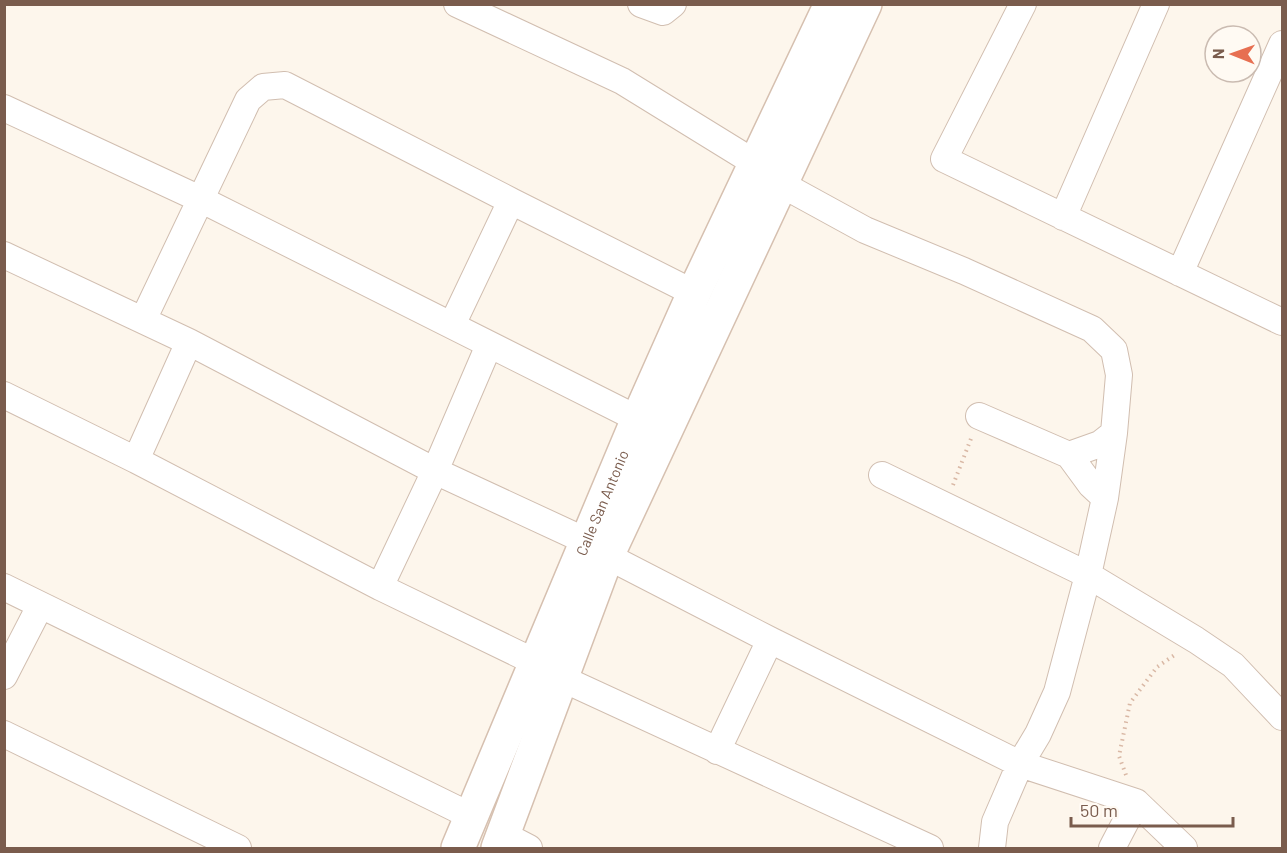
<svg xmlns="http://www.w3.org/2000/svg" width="1287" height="853" font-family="Barlow,sans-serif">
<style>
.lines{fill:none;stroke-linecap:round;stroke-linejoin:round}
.street-casing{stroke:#d1beb0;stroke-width:28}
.secondary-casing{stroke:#d6c0b0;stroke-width:36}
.path{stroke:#d9b8a5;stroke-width:4;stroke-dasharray:1.5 4.5;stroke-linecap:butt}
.street{stroke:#fff;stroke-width:26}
.secondary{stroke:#fff;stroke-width:33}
.labels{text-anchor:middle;stroke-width:5;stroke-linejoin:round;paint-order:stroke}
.street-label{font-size:15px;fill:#7a5c4d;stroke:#fffaf3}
</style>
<rect width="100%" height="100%" fill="#fdf6ec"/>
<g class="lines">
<g class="street-casing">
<path id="street" d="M457 4 622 81 755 163 781 184 865 230 964 271 1092 329 1114 350 1119 375 1114 433 1105 498 1088 575 1057 692 1038 734 1020 764 995 822 992 848
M641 4 663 12 673 4
M1023 4 944 159 1282 322
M4 108 200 199 638 419
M1063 217 1156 4
M4 255 189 342 435 471 380 587
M1180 273 1282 44
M143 320 248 100 263 87 285 85 511 201
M452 325 511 201 694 293
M489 345 435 471 586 541
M4 395 136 460 380 587 535 662
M979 416 1069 455 1100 444 1114 433
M1069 455 1091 485 1105 498
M136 460 189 342
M882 475 1088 575 1196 640 1233 665 1282 717
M607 556 770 640 1020 764 1136 802 1184 848
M4 587 471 816
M4 676 40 606
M563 679 930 848
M4 734 238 848
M717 751 770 640
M504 835 529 848
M1112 848 1136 802"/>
</g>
<g class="secondary-casing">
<g id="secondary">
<path id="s1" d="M458 848 638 419 694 293 831 4"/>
<path d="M498 848 607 556 865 4"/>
</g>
</g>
<path class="path" d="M953 485 972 436
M1126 775 1119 756 1130 703 1157 667 1176 654"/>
<use href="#street" class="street"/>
<use href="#secondary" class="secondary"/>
</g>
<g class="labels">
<g class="street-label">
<text dy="5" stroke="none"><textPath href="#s1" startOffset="374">Calle San Antonio</textPath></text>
</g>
</g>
<rect width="1287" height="853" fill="none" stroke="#7a5c4d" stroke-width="12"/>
<g transform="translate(1233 54) rotate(271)"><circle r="28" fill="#fffaf3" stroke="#cabbb1" stroke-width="1.5"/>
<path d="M0-4.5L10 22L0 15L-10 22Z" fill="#e76f51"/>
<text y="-9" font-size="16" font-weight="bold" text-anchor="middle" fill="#7a5c4d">N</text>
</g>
<path d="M1071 817v9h162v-9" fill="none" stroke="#7a5c4d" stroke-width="3"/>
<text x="1080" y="817" font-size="18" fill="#7a5c4d" stroke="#fffaf3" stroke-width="4.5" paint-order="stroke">50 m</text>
</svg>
